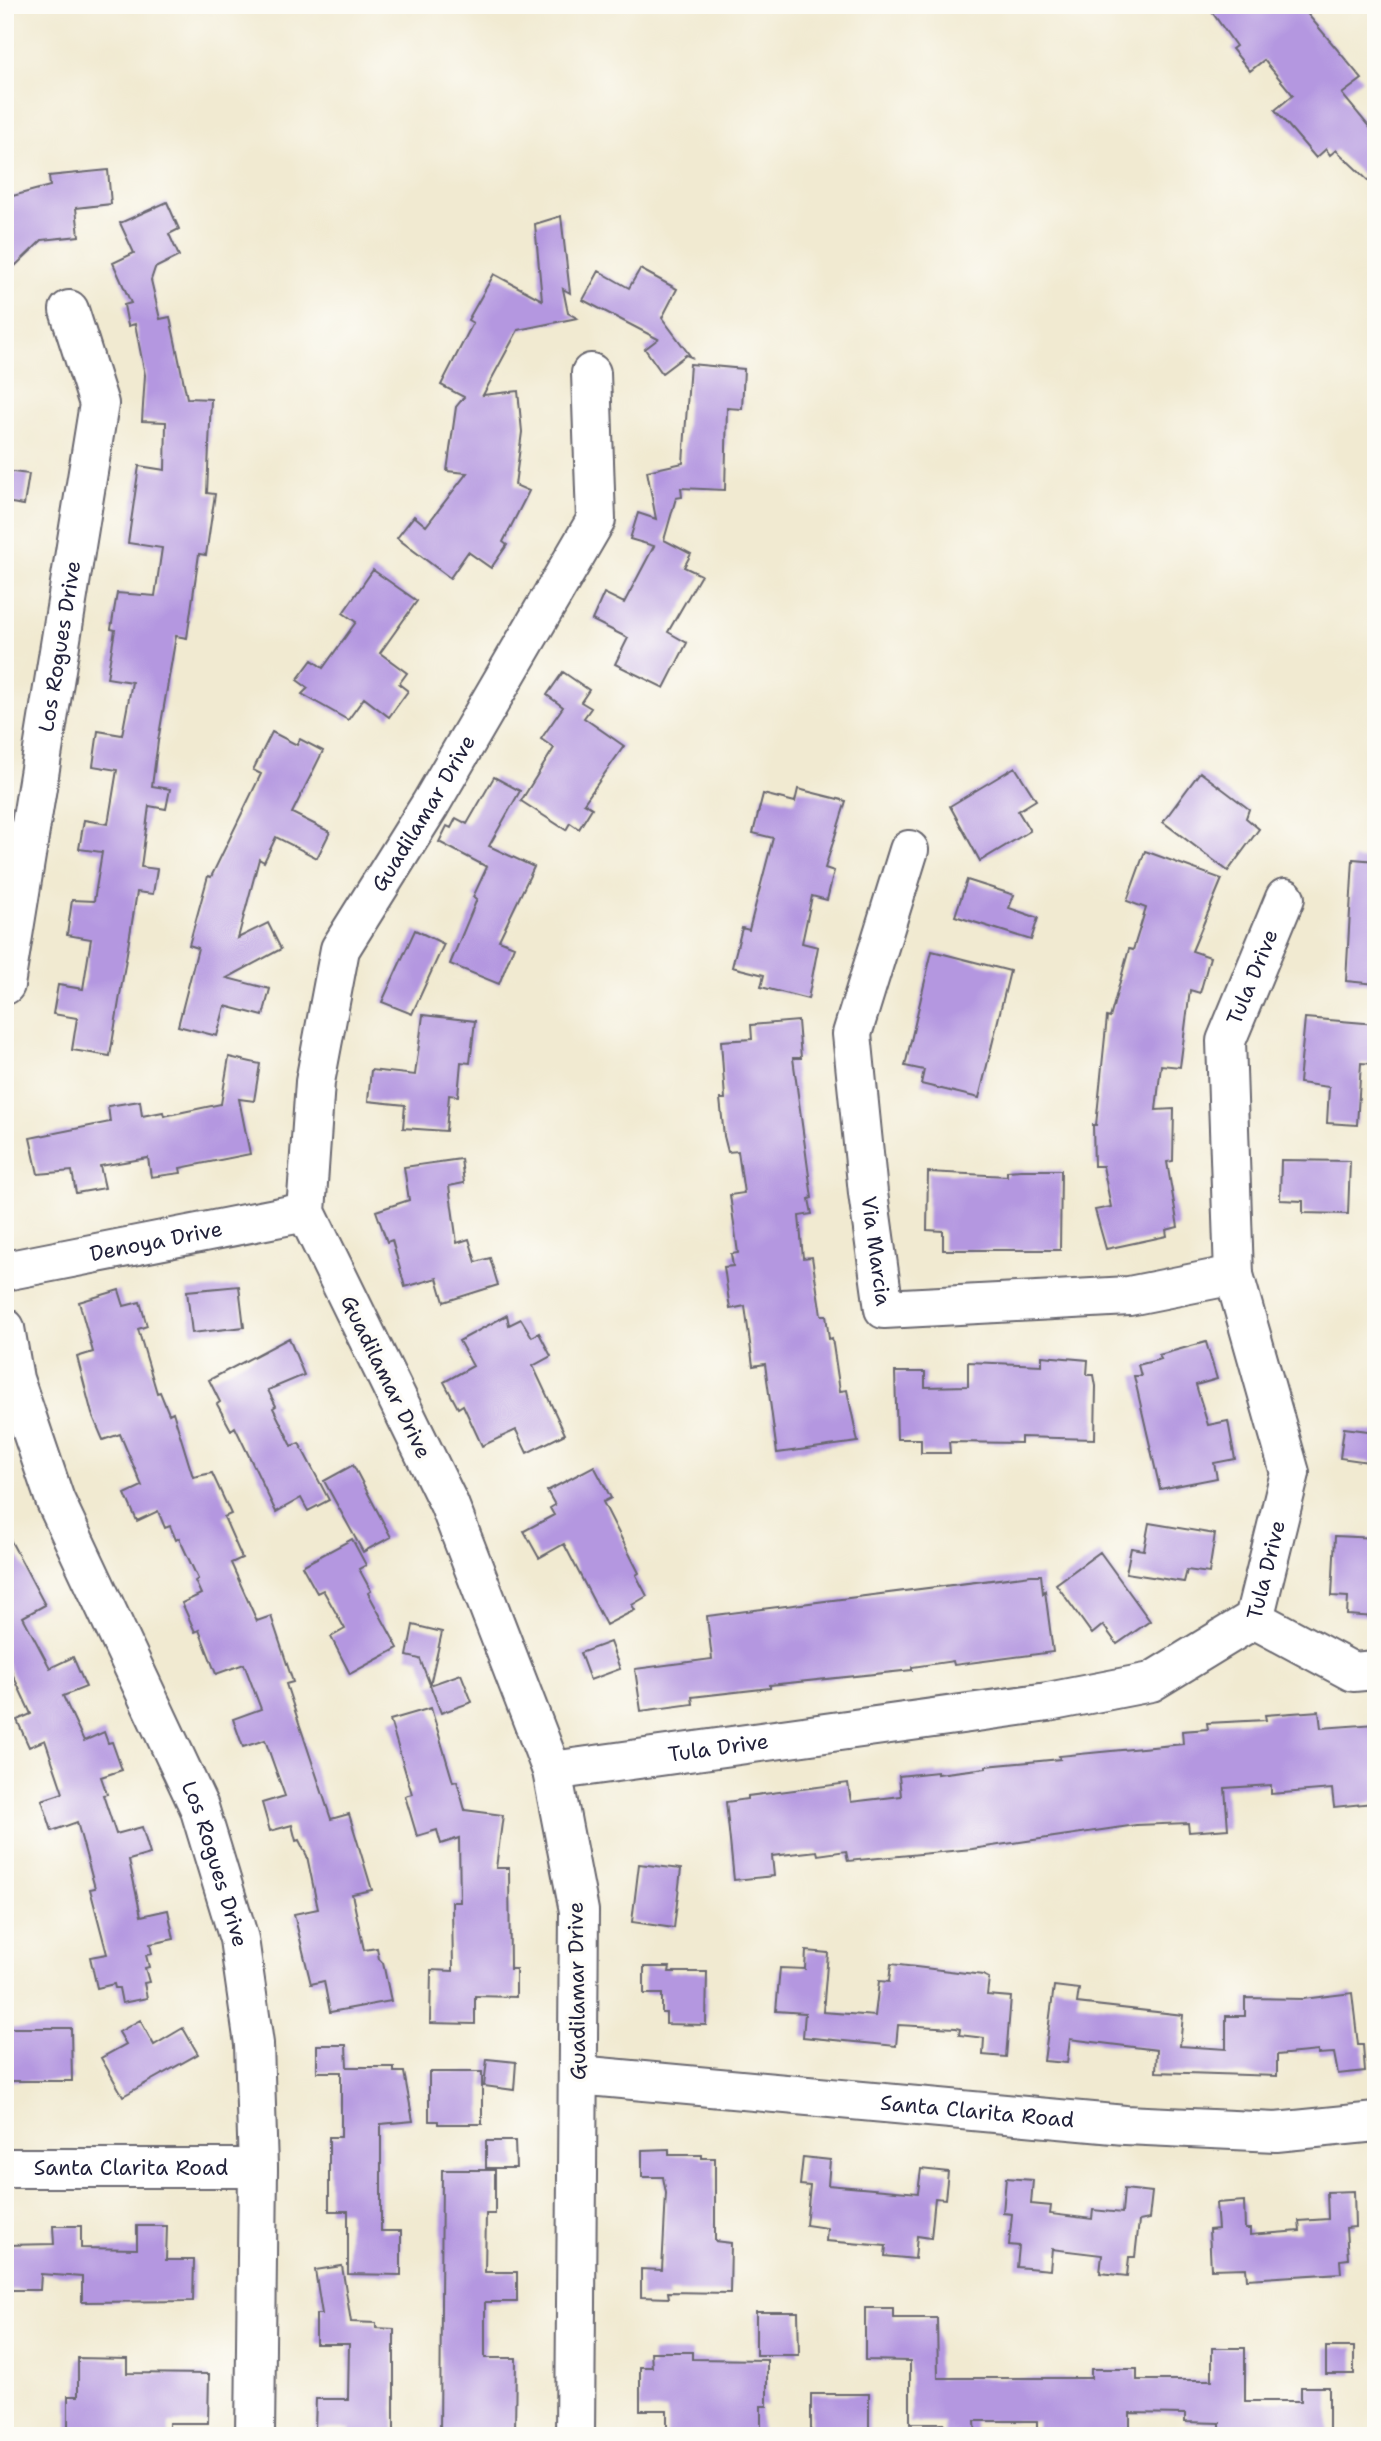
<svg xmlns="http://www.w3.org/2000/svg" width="1381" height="2441" font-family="'Shantell Sans',sans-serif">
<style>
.building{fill:#b497e0}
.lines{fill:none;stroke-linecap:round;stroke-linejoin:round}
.minor-casing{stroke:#6a6870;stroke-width:42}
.minor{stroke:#fff;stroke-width:38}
.labels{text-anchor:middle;stroke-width:7;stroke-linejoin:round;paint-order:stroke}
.street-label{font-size:21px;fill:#22223b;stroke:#fdfcf7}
</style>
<rect width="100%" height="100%" fill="#fdfcf7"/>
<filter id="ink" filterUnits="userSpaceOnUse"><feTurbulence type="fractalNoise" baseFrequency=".0143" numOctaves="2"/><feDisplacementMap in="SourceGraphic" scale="14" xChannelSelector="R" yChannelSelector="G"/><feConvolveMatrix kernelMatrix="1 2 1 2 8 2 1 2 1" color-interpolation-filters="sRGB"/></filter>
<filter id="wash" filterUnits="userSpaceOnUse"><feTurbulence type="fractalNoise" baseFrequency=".00686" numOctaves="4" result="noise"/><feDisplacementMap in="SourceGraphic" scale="28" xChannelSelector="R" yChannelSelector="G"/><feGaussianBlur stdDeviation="1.57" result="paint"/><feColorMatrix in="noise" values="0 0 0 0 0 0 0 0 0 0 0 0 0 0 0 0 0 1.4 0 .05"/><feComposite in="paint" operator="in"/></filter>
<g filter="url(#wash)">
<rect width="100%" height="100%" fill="#f1ead1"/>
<g id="blocks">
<path class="building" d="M1207 5H1300L1362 79 1342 94 1376 135V188L1336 150 1330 155 1326 149 1316 158 1275 110 1293 95 1264 60 1250 71 1232 49 1236 46Z
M108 170 111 204 76 208 79 236 42 240 15 266 5 255V198L50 186 49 176Z
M167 202 179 229 169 234 179 256 155 268 151 280 160 319 170 317 187 398 211 399 207 493 215 494 206 555 199 554 187 638 176 636 158 741 152 786 170 789 166 809 149 806 141 867 157 869 153 894 137 892 110 1056 72 1050 77 1018 53 1014 58 985 83 989 91 939 67 935 72 900 94 901 102 852 79 849 84 820 108 824 117 770 93 766 98 731 122 735 132 682 107 678 115 630 111 629 117 593 155 596 162 548 128 543 139 466 165 470 166 422 142 421 145 375 135 324 128 326 124 305 131 303 113 263 134 253 120 223Z
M561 216 570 293 563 289 568 313 577 318 518 330 483 395 518 391 522 432 515 485 529 491 503 542 507 545 491 568 468 552 450 578 397 538 414 516 426 526 467 473 447 471 456 407 464 397 441 385 473 323 468 320 494 274 542 300 535 224Z
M640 269 677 289 662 318 691 357 686 355 662 373 645 349 658 339 583 300 599 271 629 288Z
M690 364 744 369 742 409 727 408 725 490 681 488 682 497 676 498 664 540 691 554 684 567 701 575 668 632 687 643 664 688 615 664 628 638 592 620 604 593 624 603 654 546 630 539 638 513 656 519 647 471 683 463Z
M5 471 29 474 24 505 5 502Z
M373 570 417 601 380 653 407 673 399 684 408 691 389 717 364 698 348 720 302 694 308 688 297 680 312 660 323 668 356 622 343 613Z
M563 672 589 690 581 702 591 708 584 718 624 746 584 803 592 808 579 829 570 823 566 830 521 801 554 748 541 739 563 707 547 695Z
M272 732 297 745 300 739 323 751 292 813 330 832 317 858 276 837 264 862 259 859 238 938 268 923 281 949 227 978 270 989 263 1016 225 1006 217 1036 178 1026 198 948 189 945 208 876 211 877 261 774 253 770Z
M1015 767 1036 800 1018 811 1030 831 980 861 950 806Z
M1200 772 1249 809 1246 818 1259 829 1228 871 1163 822Z
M494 777 520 791 489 846 534 867 499 940 514 946 499 984 450 964 477 899 473 897 487 867 439 842 447 826 451 828 456 818 467 824Z
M798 789 846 801 825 868 834 871 827 900 812 896 802 943 818 947 808 999 761 987 764 975 732 967 742 928 749 930 773 838 753 833 763 794 795 802Z
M1145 851 1222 879 1192 951 1210 957 1200 993 1190 990 1180 1067 1161 1065 1156 1110 1174 1109 1173 1161 1167 1162 1178 1227 1166 1230 1167 1236 1106 1249 1095 1210 1111 1207 1103 1166H1094L1093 1125H1096L1107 1017 1110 1018 1129 949 1133 950 1146 908 1127 901Z
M1353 859 1376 861V984L1346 981Z
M967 880 1014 895 1009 908 1038 918 1031 940 955 916Z
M415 930 444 944 412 1014 382 1002Z
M932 951 1010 971 979 1098 921 1084 924 1070 905 1066Z
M423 1015 475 1021 470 1063 461 1062 458 1096 449 1095 446 1131 403 1128 405 1105 368 1101 371 1070 415 1075Z
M1305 1018 1376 1024V1064L1361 1063 1357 1125 1327 1123 1329 1087 1299 1083Z
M798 1021 801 1058H793L812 1198 809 1199 812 1214 799 1216 803 1258 812 1257 821 1315H826L829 1339 832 1338 840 1391 847 1390 858 1442 777 1453 765 1364 753 1366 745 1306 730 1309 724 1267 733 1266 731 1254 738 1253 730 1195 744 1193 738 1151 728 1152 724 1136 720 1099H725L721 1041 752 1039 751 1025Z
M229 1057 260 1064 254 1101 239 1099 250 1154 180 1168 181 1173 151 1177 148 1158 100 1166 105 1188 76 1193 72 1171 38 1174 30 1138 110 1122 108 1106 140 1101 142 1116 163 1112 164 1116 221 1104Z
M461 1159 464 1183 449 1186 457 1243 469 1239 476 1262 490 1258 498 1285 444 1302 437 1278 405 1287 392 1240 387 1242 376 1211 409 1200 404 1167Z
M1281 1160 1350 1161 1348 1214 1303 1213V1201L1280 1200Z
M1021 1170H1061L1060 1250H943V1231L927 1230 928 1172 1007 1176V1171Z
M239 1286 244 1327 192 1333 187 1291Z
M119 1290 124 1306 140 1302 147 1326 138 1329 157 1393 160 1392 169 1414 173 1412 193 1477 212 1473 231 1514 224 1517 242 1558 231 1563 257 1621 271 1616 293 1682 286 1684 331 1819 349 1814 372 1890 352 1894 364 1950 377 1948 379 1959 383 1963 391 2001 330 2012 324 1981 311 1984 294 1914 318 1909 307 1856 299 1840 296 1841 292 1825 270 1831 262 1803 285 1796 265 1740 243 1747 233 1719 261 1709 244 1664 216 1674 199 1630 195 1632 182 1603 201 1594 195 1581 198 1579 179 1538 176 1540 170 1526 165 1528 158 1511 137 1521 125 1494 142 1486 120 1434 103 1440 92 1414 77 1357 93 1352 79 1302Z
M507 1315 509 1325 521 1319 532 1337 539 1333 551 1356 533 1366 565 1434 527 1453 516 1430 482 1446 463 1405 458 1408 444 1382 473 1366 459 1341Z
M289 1338 304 1375 268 1390 276 1406 273 1408 292 1446 299 1443 329 1500 308 1511 301 1498 276 1512 235 1427 231 1430 217 1404 220 1402 209 1380Z
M1206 1342 1217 1379 1196 1385 1208 1425 1228 1421 1235 1459 1214 1463 1217 1478 1160 1489 1134 1376H1141L1138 1365 1161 1359 1159 1355Z
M1042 1356 1088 1360 1087 1375H1094L1096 1386 1095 1439 1021 1437V1443L949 1442 950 1453H921V1439H897L895 1372H925V1387L968 1386V1362L1042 1365Z
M1344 1428 1376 1432V1463L1340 1458Z
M353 1465 391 1537 363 1552 324 1481Z
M594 1466 611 1498 603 1502 639 1573 636 1575 647 1596 632 1605 635 1610 606 1625 564 1544 539 1558 524 1531 554 1515 550 1508 555 1505 547 1491Z
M1149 1523 1215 1534 1209 1573 1187 1570 1184 1582 1126 1573 1131 1548 1144 1550Z
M5 1530 45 1605 23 1617 50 1668 73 1657 86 1687 63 1696 84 1741 104 1732 108 1743 112 1742 122 1770 101 1777 107 1794 103 1795 116 1834 142 1827 150 1854 129 1860 141 1916 168 1910 174 1939 150 1944 152 1954 146 1955 149 1967 145 1968 149 1982 144 1983 147 1998 122 2003 119 1988H115L114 1984 97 1988 90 1957 107 1954 90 1889 95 1888 77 1822 52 1831 42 1800 63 1793 45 1740 29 1747 17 1720 31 1714 5 1658Z
M1335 1536 1376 1538V1617L1347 1615 1348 1597 1332 1596Z
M352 1539 366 1565 359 1569 371 1591 368 1593 398 1648 350 1674 331 1637 345 1629 323 1590 317 1593 302 1566Z
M1100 1552 1150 1621 1117 1644 1103 1625 1092 1634 1056 1584Z
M1031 1575H1041L1043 1593 1045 1591 1053 1652 954 1665 953 1661 912 1667V1670L770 1685V1688L692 1697 693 1704 641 1711 635 1669 712 1659 707 1616Z
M413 1625 442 1632 430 1685 461 1674 472 1702 441 1713 420 1659 407 1656Z
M610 1642 620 1669 590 1680 580 1653Z
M431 1708 453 1782 457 1781 465 1810 503 1815 496 1868H509L510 1969H516V1997L475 1996V2024L430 2023 431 1970 453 1971 452 1902H460L459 1838 441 1844 437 1830 417 1836 405 1796 412 1794 390 1720Z
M1319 1711 1321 1728 1376 1724V1800L1373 1803 1334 1807 1332 1789 1271 1794V1785L1225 1788 1228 1829 1189 1832 1188 1823 1136 1825 972 1849 848 1861 846 1851 818 1855 817 1851 772 1856 774 1876 734 1880 726 1802 748 1799V1796L848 1783 851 1802 901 1796 899 1776 937 1772V1774L986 1768V1766L1060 1759 1059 1756 1183 1744 1182 1731 1208 1729 1207 1723 1266 1720 1265 1715Z
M639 1864 681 1869 674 1928 632 1922Z
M806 1951 828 1953 823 2012 875 2016 879 1981 889 1982 891 1964 983 1975 989 1978 987 1995 1011 1997 1006 2057 983 2055 984 2038 959 2035 960 2029 956 2028 898 2025 896 2046 803 2037 805 2013 776 2011 780 1968 805 1969Z
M644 1967H670L669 1972H707L706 2025 666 2024V2013H662V1994H644Z
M1054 1986 1079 1989 1077 2003 1183 2015 1180 2046 1226 2049V2016H1245V1998L1303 1999 1352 1993 1358 2045H1363L1365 2071 1338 2074 1334 2053 1318 2054V2051L1277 2055V2076L1156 2072 1157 2050 1070 2039 1067 2063 1044 2061Z
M140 2020 154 2045 183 2028 198 2054 123 2096 101 2058 126 2044 119 2032Z
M5 2028H71L72 2081H5Z
M317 2045H346L347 2067H394V2072H404L413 2121 381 2124V2231H401V2275L348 2274V2211H329V2137H341V2072H317Z
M487 2059 516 2062 514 2090 484 2086Z
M429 2072H482V2124H438V2121H429Z
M486 2141H515L516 2168H486Z
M669 2149V2155H702V2158H715V2241L731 2243 730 2293 668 2292 669 2298 641 2297V2269L662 2270 666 2193 663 2177H642V2150Z
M803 2157 830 2160 828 2185 918 2193 921 2169 948 2172 945 2199 935 2198 931 2238 917 2236 915 2259 885 2256 886 2246 826 2241 827 2228 806 2225 810 2186 800 2185Z
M442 2170H495V2214H486L485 2272H517V2302H485V2358H516L515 2430H481V2436H440Z
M1006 2178 1033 2180 1031 2204 1051 2206 1050 2214 1092 2219 1093 2210 1122 2213 1124 2189 1152 2192 1149 2219 1139 2221 1135 2257H1129L1127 2276 1100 2273 1102 2255 1052 2249 1050 2270 1017 2267 1019 2246 1009 2245 1012 2214 1003 2213Z
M1354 2191 1355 2227 1346 2228 1348 2259 1340 2260 1341 2273 1247 2279 1246 2268 1211 2269 1209 2230 1218 2229 1216 2203 1244 2201 1245 2229H1250V2235L1300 2231 1299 2221 1328 2219 1327 2192Z
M53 2226H81V2248L137 2249V2226H167L166 2260H194L193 2301 82 2302V2277L41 2274 40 2290H5V2245L54 2244Z
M342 2266 351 2322 376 2323V2328L394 2329V2436H350V2429H315L316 2399H348L349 2344H316V2314H322L315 2270Z
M865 2308H893V2318H937L938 2378H1091V2369H1137V2380H1212V2348H1245V2401H1301V2387H1329V2436H1220V2423L1185 2422V2414L1130 2413V2436H1037V2421H975L976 2436H944V2423H910V2361L865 2360Z
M756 2312H798L799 2355H756Z
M1326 2347H1354V2374H1326Z
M651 2352H692V2359L767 2360V2406H761V2436H667V2410H640V2367H652Z
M78 2358 127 2359V2373L209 2374 208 2423H169V2436H68V2396H78Z
M811 2394H869V2436H811Z"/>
</g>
</g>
<g filter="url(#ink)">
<use href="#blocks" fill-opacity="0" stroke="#6a6870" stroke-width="2"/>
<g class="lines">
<g class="minor-casing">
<g id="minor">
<path id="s1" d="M909 850 852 1034 868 1193 884 1309 1129 1296 1234 1275"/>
<path id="s2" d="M5 985 99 404 69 310"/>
<path id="s3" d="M5 1271 306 1212"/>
<path id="s4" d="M5 1328 14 1379 55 1500 199 1807 239 1939 254 2044 258 2168 255 2436"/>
<path d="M1254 1619 1353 1672 1376 1670"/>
<path id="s5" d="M552 1771 1048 1702 1151 1682 1254 1619 1290 1473 1234 1275 1226 1041 1285 898"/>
<path id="s6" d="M578 2075 1125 2125 1276 2132 1376 2122"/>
<path id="s7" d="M5 2168H258"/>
<path id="s8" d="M575 2436 579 1911 552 1771 449 1504 306 1212 315 1082 340 949 430 805 596 520 591 373"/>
</g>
</g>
<use href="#minor" class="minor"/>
</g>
</g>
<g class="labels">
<g class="street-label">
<text dy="7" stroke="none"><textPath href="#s2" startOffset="343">Los Rogues Drive</textPath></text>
<text dy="7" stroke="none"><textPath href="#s8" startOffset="1704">Guadilamar Drive</textPath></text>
<text dy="7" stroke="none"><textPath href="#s5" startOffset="1386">Tula Drive</textPath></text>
<text dy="7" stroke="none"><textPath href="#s3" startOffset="154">Denoya Drive</textPath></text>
<text dy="7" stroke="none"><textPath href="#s1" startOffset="411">Via Marcia</textPath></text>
<text transform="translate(386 1377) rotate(64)" y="7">Guadilamar Drive</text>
<text dy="7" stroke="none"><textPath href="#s5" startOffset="777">Tula Drive</textPath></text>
<text dy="7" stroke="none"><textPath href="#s5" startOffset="168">Tula Drive</textPath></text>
<text dy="7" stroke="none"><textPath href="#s4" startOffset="578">Los Rogues Drive</textPath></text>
<text transform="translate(577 1991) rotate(-91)" y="7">Guadilamar Drive</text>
<text dy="7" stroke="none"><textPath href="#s6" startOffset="401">Santa Clarita Road</textPath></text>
<text dy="7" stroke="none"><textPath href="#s7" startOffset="126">Santa Clarita Road</textPath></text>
</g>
</g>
<rect width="1381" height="2441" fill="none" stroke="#fdfcf7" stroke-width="28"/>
</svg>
